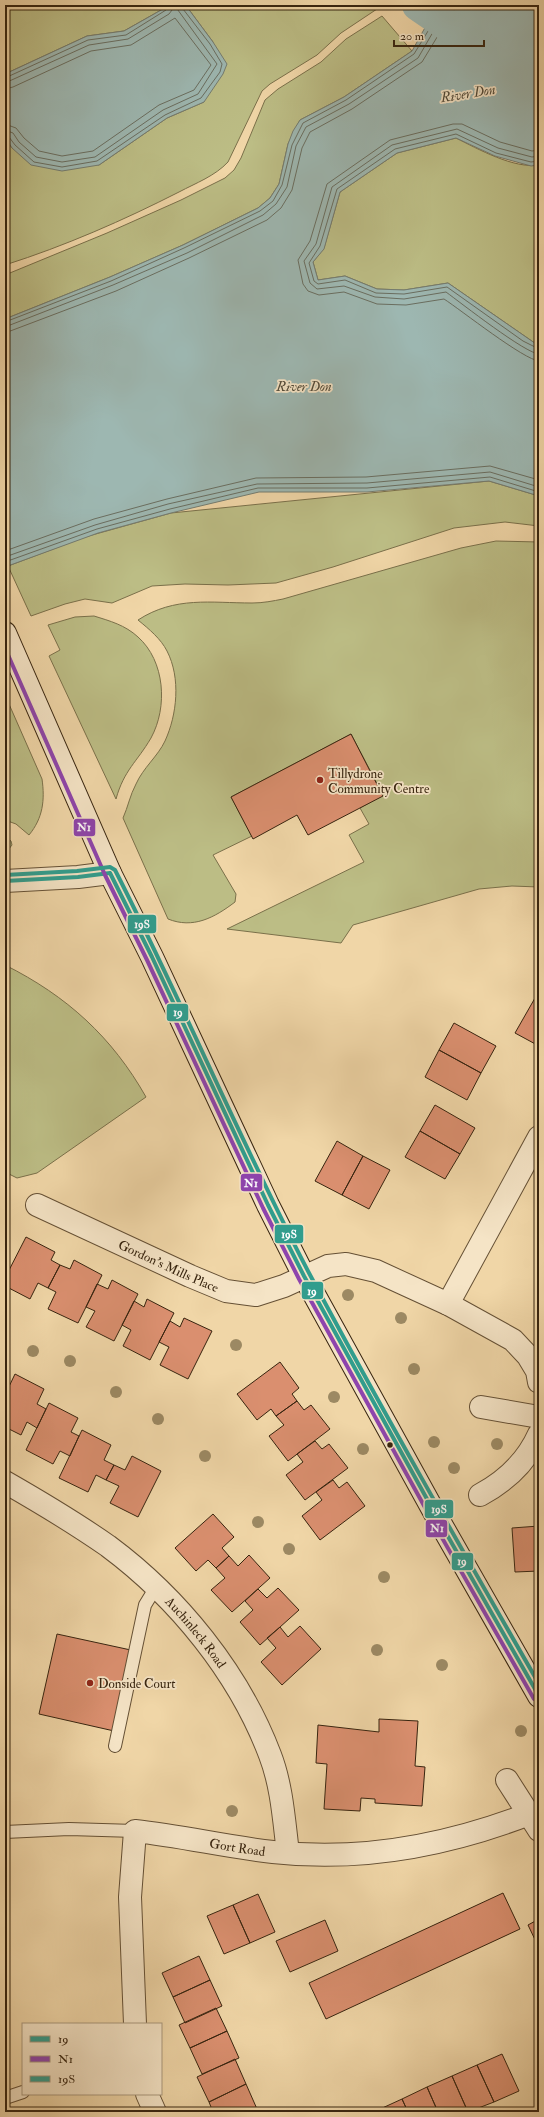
<svg xmlns="http://www.w3.org/2000/svg" width="544" height="2117" font-family="'IM FELL Double Pica',serif">
<style>
.green{fill:#bcbd85;stroke:#7a704a}
.water{fill:#9db7b1;stroke:#747c70}
.lines{fill:none;stroke-linecap:round;stroke-linejoin:round}
.shore{stroke:#6a6e60;stroke-width:1}
.canal{stroke:#9db7b1;stroke-width:32}
.building{fill:#da8f6f;stroke:#37240f}
.service-casing{stroke:#655035;stroke-width:14}
.minor-casing{stroke:#655035;stroke-width:24}
.tertiary-casing{stroke:#655035;stroke-width:24}
.secondary-casing{stroke:#37240f;stroke-width:24}
.service{stroke:#f5e4c6;stroke-width:12}
.minor{stroke:#f5e4c6;stroke-width:22}
.tertiary{stroke:#f5e4c6;stroke-width:22}
.secondary{stroke:#f5e4c6;stroke-width:22}
.bus-1-casing{stroke:#f5e4c6;stroke-width:7}
.bus-2-casing{stroke:#f5e4c6;stroke-width:7}
.bus-3-casing{stroke:#f5e4c6;stroke-width:7}
.bus-1{stroke:#319d8d;stroke-width:4}
.bus-2{stroke:#8e44ad;stroke-width:4}
.bus-3{stroke:#319d8d;stroke-width:4}
.tree{fill:#9c8963}
.poi-dot{fill:#8f2418;stroke:#f5e4c6;stroke-width:1.5}
.bus-dot{fill:#37240f;stroke:#f5e4c6;stroke-width:1.5}
.labels{text-anchor:middle;stroke-width:3.5;stroke-linejoin:round;paint-order:stroke}
.poi-label{font-size:13px;fill:#37240f;stroke:#f5e4c6;text-anchor:start}
.street-label{font-size:13px;fill:#37240f;stroke:#f5e4c6}
.water-label{font-size:14px;font-style:italic;fill:#504938;stroke:#f5e4c6}
.line-badge{stroke:#f5e4c6;stroke-width:1.5}
.badge-label{font-size:11px;text-anchor:middle;font-weight:bold;fill:#fff}
</style>
<rect width="100%" height="100%" fill="#f0d6a7"/>
<filter id="stains"><feTurbulence type="fractalNoise" baseFrequency=".005" numOctaves="4"/><feColorMatrix values="0 0 0 0 .2 0 0 0 0 .09 0 0 0 0 .02 0 0 0 .5 -.17"/></filter>
<radialGradient id="worn" r=".72"><stop offset=".6" stop-color="#630" stop-opacity="0"/><stop offset="1" stop-color="#630" stop-opacity=".3"/></radialGradient>
<path class="green" d="M5 5H170L124 31 87 36 5 74Z
M180 5H372L377 9 341 33 317 55 270 84 262 91 228 162C215 176 196 183 179 192 124 220 65 246 5 265V137L12 148 99 165 167 118 204 102 213 42 187 7Z
M382 16 412 51 344 97 300 120 288 144 279 184 270 198 258 208 183 245 110 277 5 319V275L107 233 181 200 225 178 234 170 241 158 265 100 278 89 321 62 346 39Z
M456 138C478 149 514 169 539 165V346L448 283 404 290 377 289 345 276 318 280 313 262 324 248 340 192 397 153Z
M489 481 539 496V526L505 522 454 528 333 567 276 583 228 585 185 584 152 586 112 603 85 599 65 604 31 616 8 566 85 537 171 513Z
M496 541 539 542V887L512 886 479 889 353 925 341 943 227 929 364 862 349 835 369 824 360 808 383 795 351 734 231 797 252 836 213 855 236 894 235 902C214 918 193 929 168 919L123 818C128 807 130 795 136 784 143 768 158 756 165 741 177 715 181 678 167 651 161 639 149 629 138 620 175 596 211 603 252 603 263 603 273 601 283 599L461 548Z
M94 616C110 621 125 625 138 637 165 661 168 707 151 738 137 762 124 770 116 799L49 656 60 650 48 625 75 617Z
M5 695 42 779C45 800 43 818 29 835L16 824 5 820Z
M5 837 11 841 12 845 8 850 5 851Z
M5 965C67 996 112 1037 146 1097L37 1173 17 1178 5 1172Z"/>
<path class="water" d="M170 5 187 7 213 42 227 64 223 74 204 102 167 118 99 165 62 171 31 165 12 148 5 137V74L87 36 124 31Z
M441 5H539V165L531 166 495 156 456 138 397 153 340 192 324 249 313 262 318 280 345 276 377 289 404 290 448 283 539 346V496L489 481 367 492H259L171 513 98 533 5 567V319L110 277 183 245 258 208 270 198 279 184 288 144 293 131 300 120 344 97 412 51 432 15Z"/>
<g class="lines">
<path class="shore" d="M5 78 88 40 126 35 166 10 168 5
M5 83 89 45 128 39 169 14 175 6 217 64 198 94 163 110 95 157 62 162 36 157 19 142 13 133 5 130
M5 89 13 87 91 51 131 45 175 18 211 65 194 90 159 105 93 151 62 156 39 151 24 138 16 128 5 124
M5 135 9 137 15 145 34 162 62 167 97 161 165 115 201 98 220 72 222 64 210 44 183 9 182 5
M539 150 532 151 500 142 462 124H453L390 140 327 184 310 241 298 260 303 284 308 291 319 295 344 292 377 304 406 305 444 299C461 310 524 360 539 361
M539 156 532 157 498 148 457 129 392 145 332 187 316 244 304 261 310 283 317 289 344 286 375 297 404 299 446 292C461 303 526 354 539 354
M539 161 531 162 496 153 456 134 395 149 337 189 320 246 309 263 314 281 318 284 345 280 376 293 404 294 447 287 523 341 539 349
M5 322 111 281 184 248 260 211 273 201 282 185 292 145 303 123 346 100 414 54 444 5
M5 327 113 285 187 253 263 215 276 204 287 187 296 146 306 127 349 104 418 58 440 20 447 11 449 5
M5 333 116 291 189 258 267 220 281 208 292 190 302 148 310 132 352 109 422 62 445 24 453 13 455 5
M5 551 94 519 167 499 256 478 366 477 490 466 539 480
M5 557 95 525 168 504 257 484 367 483 490 472 539 487
M5 562 97 529 170 509 258 488H367L490 477 539 492"/>
<path class="canal" d="M418 5 539 88"/>
</g>
<path class="building" d="M351 734 383 796 308 835 297 815 253 839 231 797Z
M539 991V1046L515 1033Z
M454 1023 496 1046 481 1073 439 1050Z
M439 1050 481 1073 467 1100 425 1077Z
M435 1105 475 1128 460 1154 420 1131Z
M420 1131 460 1154 445 1179 405 1157Z
M337 1141 363 1156 342 1195 315 1181Z
M363 1156 390 1170 369 1209 342 1195Z
M26 1237 55 1252 51 1260 60 1265 48 1288 38 1283 30 1299 5 1286V1278Z
M74 1260 102 1275 78 1323 48 1309 56 1292 48 1288 60 1265 70 1269Z
M112 1280 138 1294 114 1341 86 1327 95 1311 86 1307 97 1284 108 1289Z
M147 1299 174 1313 150 1360 123 1346 131 1330 122 1325 134 1301 144 1307Z
M184 1318 212 1331 188 1379 160 1365 169 1347 159 1342 170 1321 180 1327Z
M280 1362 299 1388 292 1394 297 1401 276 1416 271 1409 257 1420 237 1394Z
M15 1374 44 1389 37 1404 46 1409 37 1428 27 1422 21 1435 5 1427V1395Z
M5 1385 9 1387 5 1395Z
M297 1401 304 1410 311 1405 330 1429 288 1461 269 1436 284 1425 276 1416Z
M49 1403 78 1418 71 1432 79 1436 70 1456 60 1451 53 1464 26 1450Z
M82 1430 111 1445 104 1460 114 1465 106 1480 96 1475 88 1492 59 1478Z
M315 1441 322 1449 329 1444 348 1468 305 1500 286 1475 303 1462 297 1454Z
M132 1456 161 1471 138 1517 110 1503 119 1486 106 1480 114 1465 125 1470Z
M333 1480 339 1488 347 1482 365 1506 320 1540 302 1516 322 1500 316 1492Z
M213 1514 234 1537 222 1548 229 1556 216 1568 208 1560 196 1571 175 1548Z
M539 1526V1571L515 1572 512 1528Z
M249 1555 270 1578 232 1612 211 1590 225 1578 216 1568 229 1556 238 1566Z
M278 1588 299 1610 260 1645 240 1622 253 1610 245 1601 258 1589 267 1598Z
M300 1626 321 1649 282 1685 261 1662 276 1648 267 1638 280 1627 288 1637Z
M57 1634 140 1652 123 1733 39 1714Z
M379 1719 418 1721 415 1766 425 1767 422 1806 375 1803V1799L361 1798 360 1811 324 1809 327 1764 316 1763 318 1725 379 1732Z
M503 1893 520 1929 326 2019 309 1983Z
M258 1894 275 1932 250 1943 233 1905Z
M233 1905 250 1943 224 1954 207 1916Z
M539 1919V1948L528 1925Z
M325 1920 338 1951 290 1972 276 1941Z
M199 1956 210 1980 173 1997 162 1973Z
M210 1980 222 2006 185 2023 173 1997Z
M216 2008 227 2031 190 2048 179 2025Z
M227 2031 239 2058 202 2074 190 2048Z
M502 2054 519 2091 494 2102 477 2065Z
M235 2059 246 2084 209 2102 197 2077Z
M477 2065 494 2102 468 2112 452 2076Z
M452 2076 468 2112H438L427 2087Z
M246 2084 257 2109 250 2112H213L209 2102Z
M427 2087 438 2112H408L402 2099Z
M402 2099 408 2112H379L378 2110Z"/>
<g class="lines">
<g class="service-casing">
<path id="service" d="M115 1746 145 1605 156 1587
M5 1832 69 1829 135 1831
M5 2098 23 2092"/>
</g>
<g class="minor-casing">
<g id="minor">
<path id="s1" d="M37 1205 190 1276 226 1291 256 1295 284 1286 328 1266 346 1264 376 1271 448 1304 513 1340 528 1356 537 1371 539 1382"/>
<path d="M448 1304 539 1137"/>
<path d="M481 1407 539 1417"/>
<path id="s2" d="M5 1482C40 1502 75 1523 108 1546 178 1598 239 1673 270 1755 282 1786 284 1821 288 1853"/>
<path d="M480 1495C506 1481 527 1461 539 1434"/>
<path d="M507 1780 539 1830"/>
<path id="s3" d="M135 2024 130 1897 135 1831C182 1836 227 1847 273 1852 362 1862 446 1846 529 1814"/>
<path d="M147 2094 155 2112"/>
</g>
</g>
<g class="tertiary-casing">
<path id="tertiary" d="M5 881 78 877 110 873"/>
</g>
<g class="secondary-casing">
<path id="secondary" d="M5 633 110 873 152 957 268 1205 304 1276 438 1519 539 1696"/>
</g>
<use href="#service" class="service"/>
<use href="#minor" class="minor"/>
<use href="#tertiary" class="tertiary"/>
<use href="#secondary" class="secondary"/>
<g class="bus-1-casing">
<path id="bus-1" d="M110 873 152 957 268 1205 304 1276 438 1519 539 1696
M5 881 78 877 110 873"/>
</g>
<g class="bus-2-casing">
<path id="bus-2" d="M5 648 105 875 147 960 263 1208 299 1279 433 1522 534 1699"/>
</g>
<g class="bus-3-casing">
<path id="bus-3" d="M5 875 77 871 110 867 115 870C183 1003 240 1141 309 1273 383 1412 461 1548 539 1684"/>
</g>
<use href="#bus-1" class="bus-1"/>
<use href="#bus-2" class="bus-2"/>
<use href="#bus-3" class="bus-3"/>
</g>
<g class="tree">
<circle cx="348" cy="1295" r="6"/>
<circle cx="401" cy="1318" r="6"/>
<circle cx="236" cy="1345" r="6"/>
<circle cx="33" cy="1351" r="6"/>
<circle cx="70" cy="1361" r="6"/>
<circle cx="414" cy="1369" r="6"/>
<circle cx="116" cy="1392" r="6"/>
<circle cx="334" cy="1397" r="6"/>
<circle cx="158" cy="1419" r="6"/>
<circle cx="434" cy="1442" r="6"/>
<circle cx="497" cy="1444" r="6"/>
<circle cx="363" cy="1449" r="6"/>
<circle cx="205" cy="1456" r="6"/>
<circle cx="454" cy="1468" r="6"/>
<circle cx="258" cy="1522" r="6"/>
<circle cx="289" cy="1549" r="6"/>
<circle cx="384" cy="1577" r="6"/>
<circle cx="377" cy="1650" r="6"/>
<circle cx="442" cy="1665" r="6"/>
<circle cx="521" cy="1731" r="6"/>
<circle cx="232" cy="1811" r="6"/>
</g>
<g class="poi-dot">
<circle cx="320" cy="780" r="4"/>
<circle cx="90" cy="1683" r="4"/>
</g>
<circle class="bus-dot" cx="390" cy="1445" r="3.5"/>
<g class="labels">
<g class="poi-label">
<text x="328" y="778">Tillydrone<tspan x="328" dy="15">Community Centre</tspan></text>
<text x="98" y="1688">Donside Court</text>
</g>
<g class="street-label">
<text dy="5" stroke="none"><textPath href="#s1" startOffset="145">Gordon's Mills Place</textPath></text>
<text dy="5" stroke="none"><textPath href="#s2" startOffset="245">Auchinleck Road</textPath></text>
<text dy="5" stroke="none"><textPath href="#s3" startOffset="297">Gort Road</textPath></text>
</g>
<g class="water-label">
<text transform="translate(468 93) rotate(-9)" y="5">River Don</text>
<text x="304" y="391">River Don</text>
</g>
</g>
<g class="line-badge">
<rect x="73" y="818" width="23" height="19" rx="4" fill="#8e44ad"/>
<rect x="127" y="914" width="30" height="20" rx="4" fill="#319d8d"/>
<rect x="166" y="1003" width="23" height="19" rx="4" fill="#319d8d"/>
<rect x="240" y="1173" width="23" height="19" rx="4" fill="#8e44ad"/>
<rect x="274" y="1224" width="30" height="20" rx="4" fill="#319d8d"/>
<rect x="301" y="1281" width="23" height="19" rx="4" fill="#319d8d"/>
<rect x="424" y="1499" width="30" height="20" rx="4" fill="#319d8d"/>
<rect x="425" y="1519" width="23" height="19" rx="4" fill="#8e44ad"/>
<rect x="451" y="1552" width="23" height="19" rx="4" fill="#319d8d"/>
</g>
<g class="badge-label">
<text x="84" y="831">N1</text>
<text x="142" y="928">19S</text>
<text x="178" y="1016">19</text>
<text x="251" y="1187">N1</text>
<text x="289" y="1238">19S</text>
<text x="312" y="1295">19</text>
<text x="439" y="1513">19S</text>
<text x="437" y="1532">N1</text>
<text x="462" y="1565">19</text>
</g>
<rect width="544" height="2117" fill="none" stroke="#f0d6a7" stroke-width="20"/>
<rect x="6" y="6" width="532" height="2105" fill="none" stroke="#37240f" stroke-width="2"/>
<rect x="10" y="10" width="524" height="2097" fill="none" stroke="#37240f"/>
<rect x="22" y="2023" width="140" height="72" fill="#f5e4c6" stroke="#a9977d"/>
<rect x="30" y="2036" width="20" height="6" fill="#319d8d" stroke="#a9977d"/>
<text x="58" y="2043" font-size="12" fill="#37240f">19</text>
<rect x="30" y="2056" width="20" height="6" fill="#8e44ad" stroke="#a9977d"/>
<text x="58" y="2063" font-size="12" fill="#37240f">N1</text>
<rect x="30" y="2076" width="20" height="6" fill="#319d8d" stroke="#a9977d"/>
<text x="58" y="2083" font-size="12" fill="#37240f">19S</text>
<path d="M394 40v6h90v-6" fill="none" stroke="#37240f" stroke-width="2"/>
<text x="400" y="40" font-size="12" fill="#37240f" stroke="#f5e4c6" stroke-width="3" paint-order="stroke">20 m</text>
<rect width="100%" height="100%" filter="url(#stains)"/>
<rect width="100%" height="100%" fill="url(#worn)"/>
</svg>
